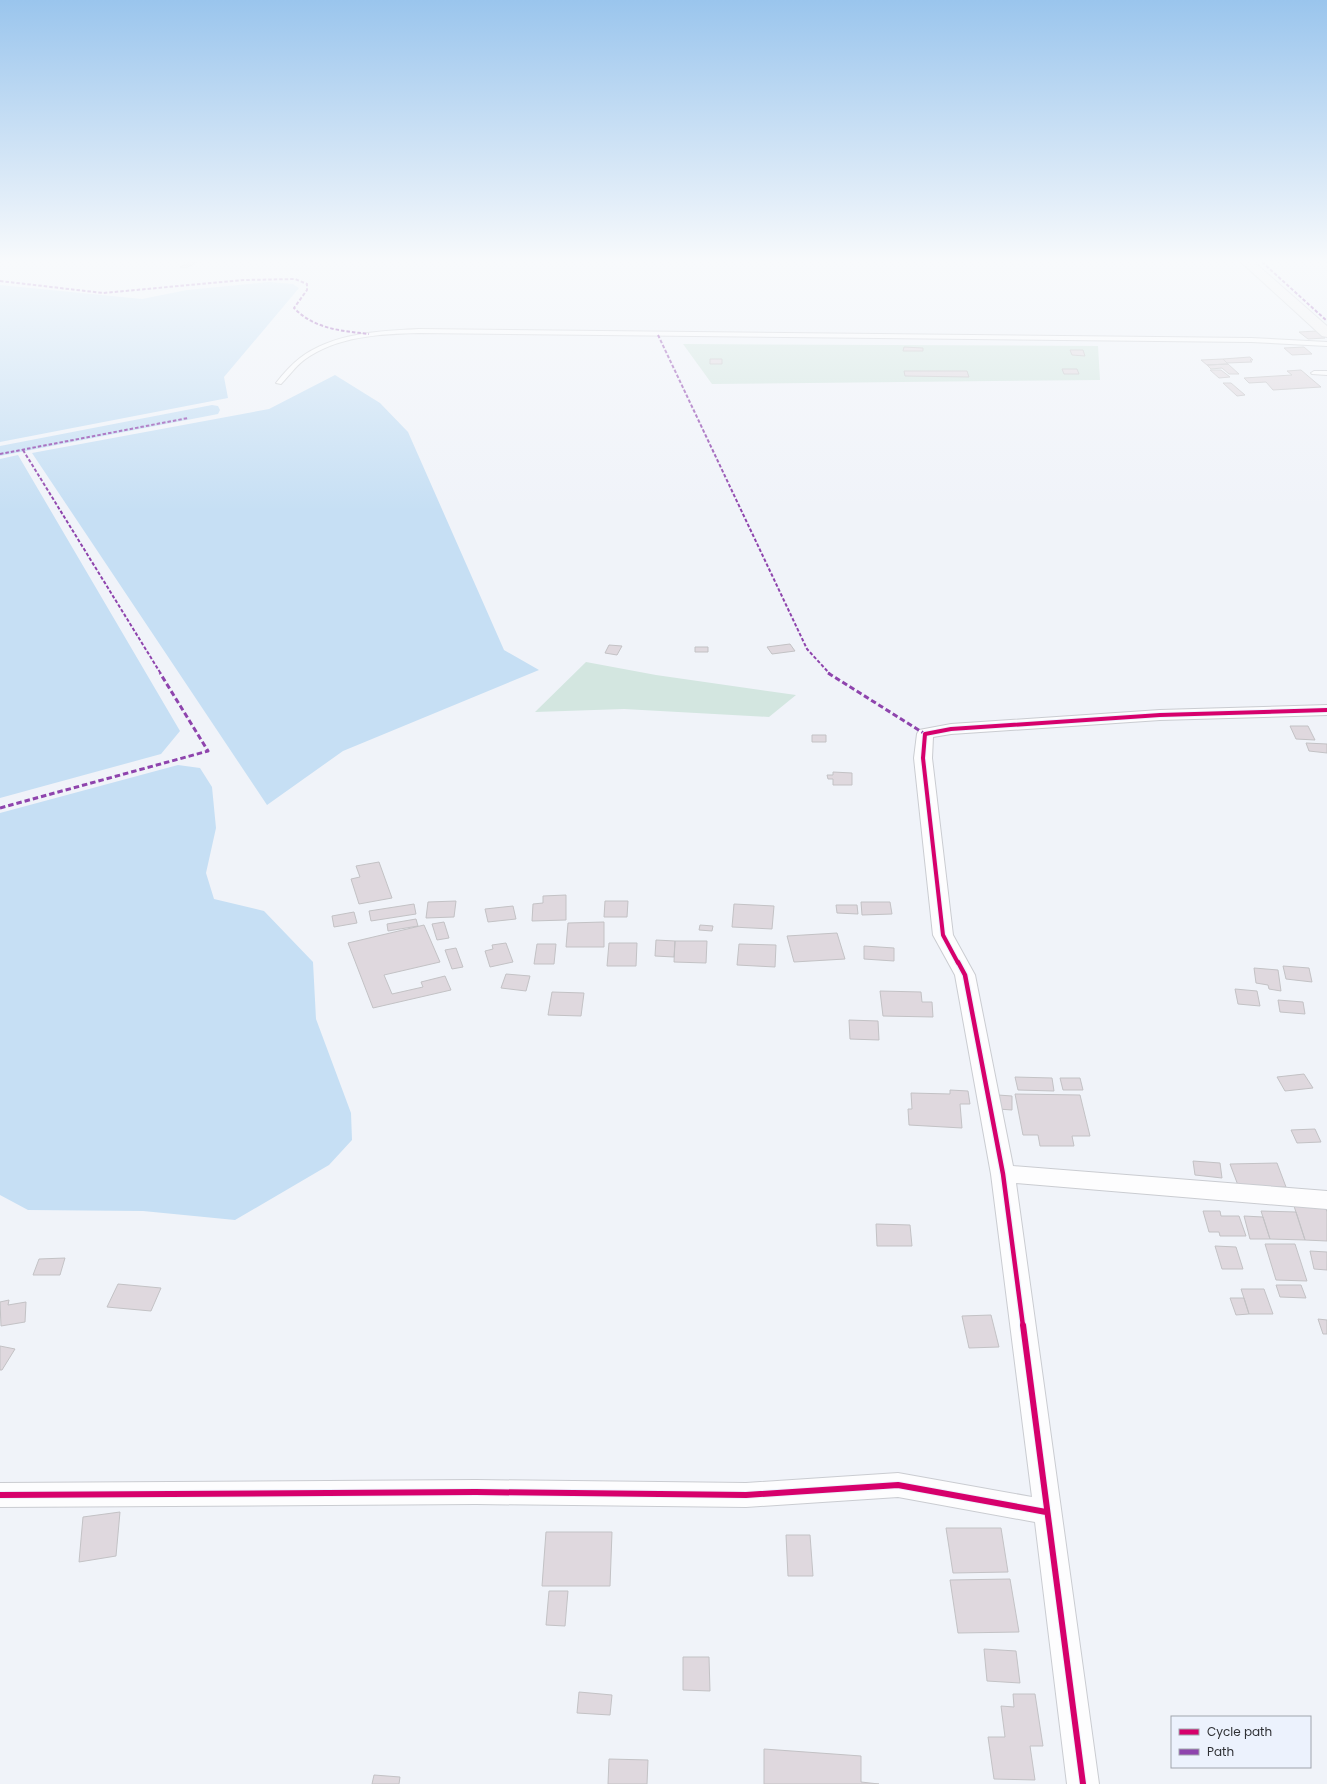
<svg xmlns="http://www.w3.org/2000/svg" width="1327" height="1784" font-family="Poppins,sans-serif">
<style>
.green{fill:#d3e6e0}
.water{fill:#c6dff4}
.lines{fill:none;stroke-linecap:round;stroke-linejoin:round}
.canal{fill:#c6dff4;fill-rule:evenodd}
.building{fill:#dfd8de;stroke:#c3c2c5}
.service-casing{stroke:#caccd1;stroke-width:2}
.minor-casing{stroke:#caccd1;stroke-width:2}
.secondary-casing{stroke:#caccd1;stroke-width:2}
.service{fill:#fdfdfe;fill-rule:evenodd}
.minor{fill:#fdfdfe;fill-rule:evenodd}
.secondary{fill:#f3f1f1;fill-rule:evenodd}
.quiet-far1{stroke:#8e44ad;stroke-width:2;stroke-dasharray:3.5 2;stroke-linecap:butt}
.quiet{stroke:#8e44ad;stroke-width:3;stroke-dasharray:5.5 3;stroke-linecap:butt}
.cycleway-far2-casing{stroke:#ecf2fd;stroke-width:6}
.cycleway-far1-casing{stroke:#ecf2fd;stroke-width:7}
.cycleway-casing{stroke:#ecf2fd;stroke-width:8}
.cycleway-far2{stroke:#d6006c;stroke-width:4}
.cycleway-far1{stroke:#d6006c;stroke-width:4.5}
.cycleway{stroke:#d6006c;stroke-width:6}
</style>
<rect width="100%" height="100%" fill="#f0f3f9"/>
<path class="green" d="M683 344 1098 346 1100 380 712 384Z
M586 662 656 675 796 695 769 717 624 709 535 712Z"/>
<path class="water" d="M269 282 293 284 299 288 224 377 228 398 0 442V285L142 299 187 290Z
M335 375 380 403 408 432 504 650 539 670 343 751 267 805 32 453 269 409Z
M18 455 180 731 161 754 0 798V459Z
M178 765 200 768 212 787 216 828 206 873 214 899 264 911 313 962 316 1019 351 1113 352 1140 329 1165 235 1220 143 1211 28 1210 0 1195V813Z"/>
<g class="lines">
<path class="canal" d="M212 405 218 406 220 410 218 414 0 456V446Z"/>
</g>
<path class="building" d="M190 262H197L186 268 180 267Z
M1317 331 1325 338 1308 339 1299 332Z
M904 347 923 348V351H903Z
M1304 347 1312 354 1292 355 1284 348Z
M1070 350H1083L1085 356 1072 355Z
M1250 357 1253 360H1250L1252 362 1227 363 1223 359Z
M710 359H722V364H710Z
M1223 359 1228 364 1207 365 1201 360Z
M1228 364 1239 374H1229L1222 368 1211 369 1207 365Z
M1062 369H1077L1079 374H1064Z
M1210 370H1221L1230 377 1219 378Z
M1301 370 1321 387 1273 390 1266 382 1249 383 1244 378 1292 375 1287 371Z
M904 371H967L969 377 905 376Z
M1223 383H1231L1245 395 1237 396Z
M790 644 795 651 772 654 767 647Z
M609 645 622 646 617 655 605 653Z
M695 647H708V652H695Z
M1290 726H1308L1315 740 1296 739Z
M812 735H826V742H812Z
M1306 743 1327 744V753L1309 751Z
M833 772 852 773V785H833V779H828L827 775H833Z
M379 862 392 898 359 904 351 879 360 877 356 866Z
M566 895V920L532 921 533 904 543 903V896Z
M456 901 454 917 426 918 428 902Z
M605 901H628L627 917H604Z
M861 902H890L892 914 862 915Z
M414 904 416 914 371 921 369 911Z
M734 904 774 906 772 929 732 927Z
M836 905H857L858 914 837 913Z
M513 906 516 919 488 922 485 909Z
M354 912 357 923 334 927 332 916Z
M416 919 418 926 388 931 387 924Z
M444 922 449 938 437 940 432 924Z
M604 922V947H566L568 923Z
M424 925 440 962 384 975 392 994 423 987 421 982 445 976 451 990 373 1008 348 943Z
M700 925 713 926 712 931 699 930Z
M837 933 845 959 794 962 787 936Z
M656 940 675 941 674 957 655 956Z
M675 941H707L706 963 674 962Z
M506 943 513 962 490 967 485 951 493 949 492 945Z
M609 943H637L636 966H607Z
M537 944H556L554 964H534Z
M739 944 776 945 775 967 737 965Z
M864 946 894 948V961L864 959Z
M456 948 463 967 452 969 445 950Z
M1283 966 1309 968 1312 982 1286 979Z
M1254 968 1278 970 1281 991 1269 989 1268 985 1256 983Z
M506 974 530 976 526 991 501 988Z
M1235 989 1257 991 1260 1006 1238 1004Z
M880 991 921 992 922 1002H932L933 1017 883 1016Z
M552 992 584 993 581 1016 548 1015Z
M1278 1000 1303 1002 1305 1014 1280 1012Z
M849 1020 878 1021 879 1040 850 1039Z
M1304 1074 1313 1088 1285 1091 1277 1077Z
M1015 1077 1052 1078 1054 1091 1018 1090Z
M1060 1078H1080L1083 1090H1063Z
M950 1090 968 1091 970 1104H960L962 1128 909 1125 908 1109H912L911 1093 950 1094Z
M1015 1094 1080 1095 1090 1136H1072L1074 1146H1040L1038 1135H1023Z
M998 1095 1012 1096V1110L998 1109Z
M1315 1129 1321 1142 1297 1143 1291 1130Z
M1193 1161 1220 1163 1222 1178 1195 1175Z
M1277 1163 1286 1187 1239 1188 1230 1164Z
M1294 1206H1325L1327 1212V1241L1305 1240Z
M1203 1211H1220L1221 1216H1239L1246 1236H1220L1219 1232H1209Z
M1261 1211 1296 1212 1305 1240 1270 1239Z
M1244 1216 1263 1217 1270 1239H1250Z
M876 1224 910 1225 912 1246H877Z
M1265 1244H1295L1307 1281 1276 1280Z
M1215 1246 1236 1247 1243 1269H1222Z
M1310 1251 1327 1252V1270L1314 1269Z
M65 1258 60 1275H33L39 1259Z
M118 1284 161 1288 151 1311 107 1307Z
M1276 1285H1301L1306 1298 1280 1297Z
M1241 1289H1264L1273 1314H1249Z
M1230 1298H1244L1249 1314 1236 1315Z
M9 1300 8 1305 26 1302 25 1322 1 1326 0 1302Z
M991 1315 999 1347 969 1348 962 1316Z
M1318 1319 1327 1320V1334H1323Z
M0 1346 15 1349 2 1370H0Z
M120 1512 116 1556 79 1562 83 1517Z
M946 1528H1001L1008 1572 953 1573Z
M546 1532H612L610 1586H542Z
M786 1535H810L813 1576H788Z
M1010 1579 1019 1632 958 1633 950 1580Z
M549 1591H568L565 1626 546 1625Z
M984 1649 1016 1651 1020 1683 987 1681Z
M683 1657H709L710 1691 683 1690Z
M579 1692 612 1695 610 1715 577 1713Z
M1013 1694H1035L1043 1746H1030L1035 1780 994 1779 988 1737H1005L1001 1706 1014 1707Z
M764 1749 861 1756V1782L879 1784H764Z
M609 1759 648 1760 647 1784H608Z
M374 1775 400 1777 399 1784H372Z"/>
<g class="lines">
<g class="service-casing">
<path id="service" d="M419 329 1251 338 1327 342V346L1251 342 419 333C380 334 337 336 304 360 295 367 289 376 281 384L276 383C283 374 291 365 300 358 333 333 379 331 419 329Z
M1314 371H1327V375L1312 374 1311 373Z"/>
</g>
<g class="minor-casing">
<path id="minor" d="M1327 705V715L1160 720 951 734 933 737 932 758 953 935 975 975 1013 1166 1327 1191V1209L1016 1183 1099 1784H1067L1035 1522 898 1497 746 1507 476 1504 0 1507V1483L476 1480 746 1483 898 1473 1032 1497 991 1174 955 975 933 935 914 758 917 734 919 730 951 724 1160 710Z"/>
</g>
<g class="secondary-casing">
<path id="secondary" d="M1241 262H1254L1327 326V337L1322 336Z"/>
</g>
<use href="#service" class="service"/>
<use href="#minor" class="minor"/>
<use href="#secondary" class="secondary"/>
<path class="quiet-far1" d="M1262 262 1327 321
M0 281 103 293 244 280 295 279 307 284V290L294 308C314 329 342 331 369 334
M658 335 807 649 830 674
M23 450 161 674
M0 454 188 418"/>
<path class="quiet" d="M828 673 925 734
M0 808 208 751 160 673"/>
<g class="cycleway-far2-casing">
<path id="cycleway-far2" d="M958 963 943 935 923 758 925 734 951 729 1160 715 1327 710"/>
</g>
<g class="cycleway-far1-casing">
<path id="cycleway-far1" d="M958 962 965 975 1003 1174 1023 1326"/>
</g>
<g class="cycleway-casing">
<path id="cycleway" d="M1023 1325 1083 1784
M0 1495 476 1492 746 1495 898 1485 1046 1512"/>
</g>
<use href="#cycleway-far2" class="cycleway-far2"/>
<use href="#cycleway-far1" class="cycleway-far1"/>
<use href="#cycleway" class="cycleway"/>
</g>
<linearGradient id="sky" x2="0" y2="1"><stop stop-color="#9ac5ed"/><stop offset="0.51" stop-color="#f8fafc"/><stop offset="1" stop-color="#f8fafc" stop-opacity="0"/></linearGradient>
<rect width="1327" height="512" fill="url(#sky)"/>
<rect x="1171" y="1716" width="140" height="52" fill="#ecf2fd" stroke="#a0a5ad"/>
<rect x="1179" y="1729" width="20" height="6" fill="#d6006c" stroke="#a0a5ad"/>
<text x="1207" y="1736" font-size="12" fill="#2f3135">Cycle path</text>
<rect x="1179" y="1749" width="20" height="6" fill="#8e44ad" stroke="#a0a5ad"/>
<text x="1207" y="1756" font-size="12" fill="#2f3135">Path</text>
</svg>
